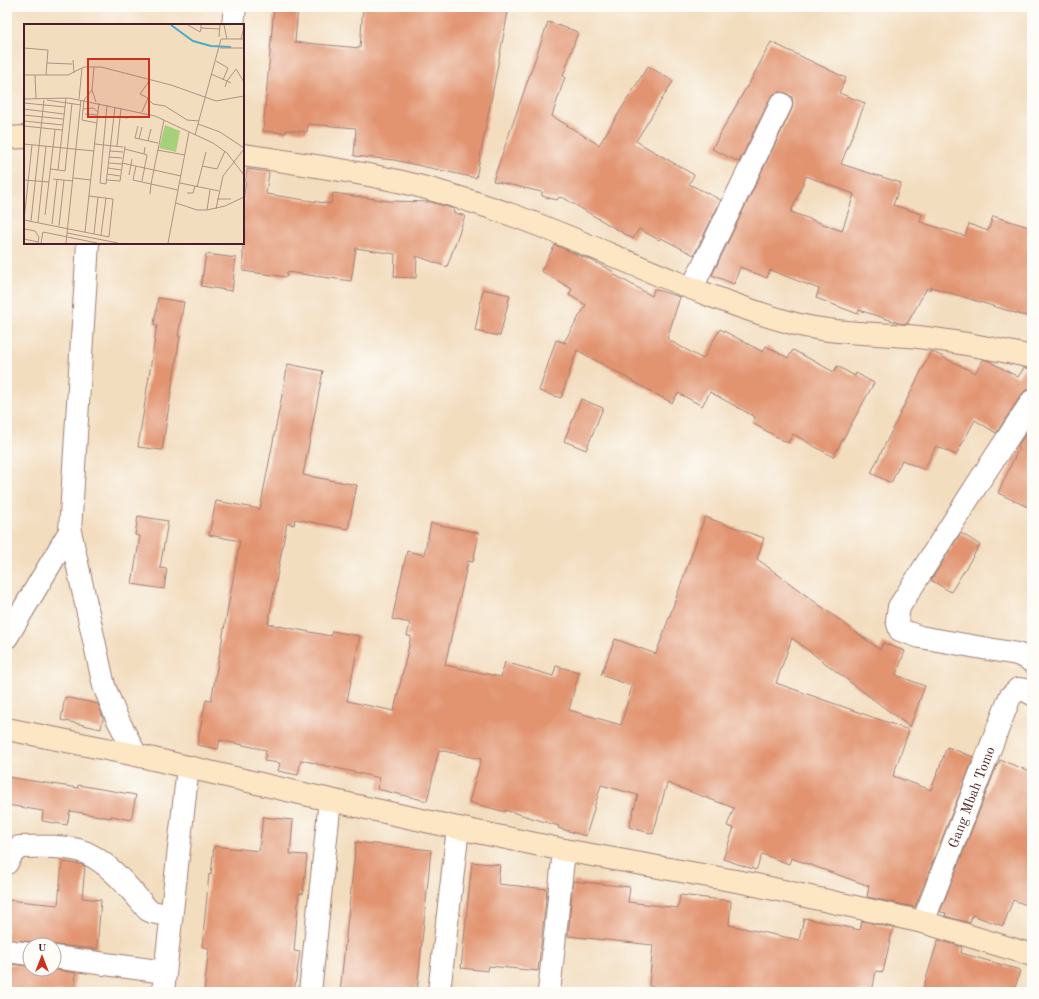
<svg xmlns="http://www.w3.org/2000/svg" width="1039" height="999" font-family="'Old Standard TT',serif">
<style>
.building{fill:#e29471;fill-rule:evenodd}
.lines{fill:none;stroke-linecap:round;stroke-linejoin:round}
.street-casing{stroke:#9e7e75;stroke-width:24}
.secondary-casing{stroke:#9e7e75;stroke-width:24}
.street{stroke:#fff;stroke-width:22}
.secondary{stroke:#fce6c4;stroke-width:22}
.labels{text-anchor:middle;stroke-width:3;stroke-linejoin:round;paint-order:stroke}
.street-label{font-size:14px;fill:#4a1f2b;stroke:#fdfcf7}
.inset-river{fill:none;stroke:#4aacc9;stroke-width:2}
.inset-road{fill:none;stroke:#af9184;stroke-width:1}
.view{fill:#c8321e;fill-opacity:0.15;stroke:#c8321e;stroke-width:2}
.inset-edge{fill:none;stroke:#4a1f2b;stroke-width:2}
</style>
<rect width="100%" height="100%" fill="#fdfcf7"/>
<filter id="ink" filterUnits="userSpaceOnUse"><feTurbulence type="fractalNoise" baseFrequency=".025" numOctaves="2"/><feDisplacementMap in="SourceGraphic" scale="8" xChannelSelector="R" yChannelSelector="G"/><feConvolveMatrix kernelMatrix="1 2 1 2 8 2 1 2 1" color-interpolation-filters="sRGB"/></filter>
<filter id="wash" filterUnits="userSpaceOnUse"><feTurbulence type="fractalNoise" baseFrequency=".012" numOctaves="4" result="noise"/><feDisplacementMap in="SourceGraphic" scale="16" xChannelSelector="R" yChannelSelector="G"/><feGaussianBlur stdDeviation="0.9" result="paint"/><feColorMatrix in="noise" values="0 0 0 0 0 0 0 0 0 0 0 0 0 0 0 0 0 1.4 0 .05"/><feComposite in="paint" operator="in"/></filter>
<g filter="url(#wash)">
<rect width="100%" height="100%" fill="#f3ddbf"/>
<g id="blocks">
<path class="building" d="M274 7H298L295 42 360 48 363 7H509L476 178 394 160 354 156 356 128 308 124 307 132 286 130V133L263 131Z
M548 22 578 32 563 76 565 77 552 116 599 145 648 66 673 81 636 141 694 175 689 184 721 200 694 255 661 238 659 240 639 229 633 239 562 197 561 198 559 197 557 200 542 196V192L493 181Z
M771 42 846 78 839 93 865 103 841 164 901 183 893 205 922 214 920 222 965 236 969 224 988 231 993 216 1032 228V318L931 287 930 290 927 288 907 324 899 323 859 310 858 314 816 298 819 289 770 270 767 278 740 267 734 284 712 275 792 109 793 103 792 97 787 93 780 92 774 94 770 99 739 162 712 149 747 86H748ZM806 176 854 194 842 231 791 212Z
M247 169 269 172 266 194 331 204 333 193 389 201 431 202 454 209 453 212 465 216 447 267 417 256 416 278 394 277 395 254 356 248 351 281 287 272V277L243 271V203Z
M555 245 595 262 614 272 613 274 652 296 654 289 680 297 667 339 703 359 720 329 763 352 766 346 788 358 793 350 834 372 837 366 855 376 856 373 874 383 833 457 793 434 788 443 752 423 755 417 710 392 702 406 678 393 672 403 577 350 561 398 539 391 556 340 566 343 564 342 586 305 569 295 572 289 541 271Z
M206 254 236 258 232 291 201 286Z
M483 289 510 295 500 336 475 331Z
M158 298 184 302 178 336H180L162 450 138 447 157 325H154Z
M931 351 975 373 983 360H987L1018 377 1024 368 1032 369V389L1026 390 1022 394 996 433 975 420 956 455 936 446 924 470 902 460 891 483 871 473Z
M288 364 323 371 303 475 357 485 348 529 295 519 294 525 287 523 268 624 331 636 332 631 360 636 347 701 394 711 411 636H407L410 623 392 619 407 551 424 555 431 523 479 533 473 562 468 561 445 665 501 677 505 662 553 676 556 666 579 672 569 710 621 725 632 686 601 675 615 639 656 654 705 517 764 538 757 559 880 650 883 643 905 651 896 675 925 686 910 727 792 638 776 683 909 730 893 776 931 790 947 747 974 757 915 907 867 897 869 886 791 858 789 864 762 854 756 870 723 859 734 828 727 826 734 808 667 783 653 834 629 827 638 795 601 785 586 836 558 828 559 826 505 810V812L469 802 481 759 439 750 427 801 377 789 380 778 301 760 298 775 278 771 280 763 264 761 266 750 220 740 218 749 197 745 206 700 211 701 240 541 209 535 216 501 260 509Z
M581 399 603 408 586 450 564 441Z
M1032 424V509L998 493 1019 448 1017 447Z
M138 516 168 521 160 568 167 569 164 589 132 584 140 536 135 535Z
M961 533 980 545 951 592 931 580Z
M65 697 98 704 103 718 101 729 61 720Z
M1000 760 1032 772V907L1013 900 1003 926 972 915 970 923 945 916 946 913 940 912 997 765H998Z
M7 777 78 788V785L136 795 131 820 111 816V818L70 811 67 825 42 821 43 811 7 805Z
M263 817 293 820 290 854 307 855 303 894 299 893 294 951 300 952 294 992H204L209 948 202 947 209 874 211 875 214 846 259 851Z
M356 842 431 850 417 992H340Z
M62 862 79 864 85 866 82 898 101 900 97 949 56 945H38L32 942 7 939V900L58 905Z
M472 862 500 865 498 884 547 889 538 971 489 966 488 971 461 968Z
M573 881 630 887 628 902 678 908 680 895 731 901 729 925 799 940 804 918 860 930 862 921 893 928 883 972 876 971 872 992H699L681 990V989L649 986 653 945 568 936Z
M938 940 962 947 961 953 1020 970 1014 992H922Z
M7 964 30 966V969H51L76 973 74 992H7Z"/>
</g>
</g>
<g filter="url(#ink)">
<use href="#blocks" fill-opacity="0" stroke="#9e7e75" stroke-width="1"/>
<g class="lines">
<g class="street-casing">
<path id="street" d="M233 25 235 7
M88 243 70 531 104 686 116 716 136 755
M692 288 781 104
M1032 401 980 480 899 607 897 620 900 630 920 637 1017 654 1027 658 1032 662
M7 637 70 531
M7 863 12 854 19 847C39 847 58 845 78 850 105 857 130 889 148 910L152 912 171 916
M923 922 1010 697 1018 689 1025 690 1032 694
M7 951 30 954
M54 957 165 972
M163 992 188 767
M310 992 330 800
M439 992 458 828
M549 992 564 850"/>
</g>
<g class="secondary-casing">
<path id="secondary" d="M7 138 25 137
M243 155C292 162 341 169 389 179 431 188 472 201 512 215 606 249 695 296 792 323 832 334 877 333 918 337 956 341 995 349 1032 357
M7 729 136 755 330 800 458 828 564 850 747 883 923 922 1032 955"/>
</g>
<use href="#street" class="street"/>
<use href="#secondary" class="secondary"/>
</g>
</g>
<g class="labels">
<g class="street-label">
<text transform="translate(971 797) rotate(-69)" y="5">Gang Mbah Tomo</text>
</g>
</g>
<g transform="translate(24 24)">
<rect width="220" height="220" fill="#f3ddbf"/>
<path d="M141 101 156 107 152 128 135 124Z" fill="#a7d07b"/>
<path class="inset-river" d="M147 1 169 17 187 22 207 23"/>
<path class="inset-road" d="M164 1 176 8 177 4M177 1V4L196 5M200 1 203 15M195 13 196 1M217 15 220 3M0 24 24 26 22 51M196 24H220M49 36 50 49M192 37 204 44 199 56M23 39 48 40M70 43 68 66 72 78M187 50 203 57 201 63M0 51H44L60 43H77L147 61 192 77 220 72M11 51 12 75M207 59 203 57 212 45 220 58M68 66 60 76 58 96 73 99M0 75 45 74 131 92 189 119 203 129 220 151M55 75 58 44M124 75 129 80 141 82 163 96 175 97M23 76 57 81M0 79 41 83M83 81 76 159 82 160 91 83M0 85 40 90M59 85 69 84 74 88M118 88 124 74 116 70 126 56M61 90 74 91M0 91 39 95M90 93 104 94M0 97 39 101M174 100 196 108 220 124M0 102 38 106M114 102 111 114 134 119M171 111 197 15H220M115 115 118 103M124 117 127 105M0 120 70 127M71 120 99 123M93 122 97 84M101 125 120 130M133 126 161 131M86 127 99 128M85 133 98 134M85 139 98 140M98 139 157 152M112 142 109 156 127 160 140 96M178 142 193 145 201 127M84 144 97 146M27 145 41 147 48 79M34 146 42 74M83 150 96 152M105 151 108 135M49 154 67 156M29 155 49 157M0 156 25 158M83 156 96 157 101 122M118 157 123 131 120 130 121 123M156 159 195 167M173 163 182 128M163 169H169L171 162M126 170 127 160 154 166M193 175H207M152 179 173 186H183L201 182 220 173M192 185 199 152 220 125M183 186 186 166M21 191 31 106M0 196 85 213 89 175 65 172M0 196 8 121M7 197 20 76M14 198 22 122M28 200 33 156M35 202 40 156M0 205 11 207 15 213 14 219M61 208 75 79M43 209 94 219M70 210 74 173M77 211 82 174M0 215 14 218M17 219 19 208 73 219M42 219 57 76M144 219 165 108"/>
<path class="view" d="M64 35H125V93H64Z"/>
<rect width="220" height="220" class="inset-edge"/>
</g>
<rect width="1039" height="999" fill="none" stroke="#fdfcf7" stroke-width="24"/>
<g transform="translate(42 957)"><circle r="19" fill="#fdfcf7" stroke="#b5a4a5"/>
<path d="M0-3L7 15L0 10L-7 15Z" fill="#c8321e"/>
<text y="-6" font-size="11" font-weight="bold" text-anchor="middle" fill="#4a1f2b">U</text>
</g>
</svg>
